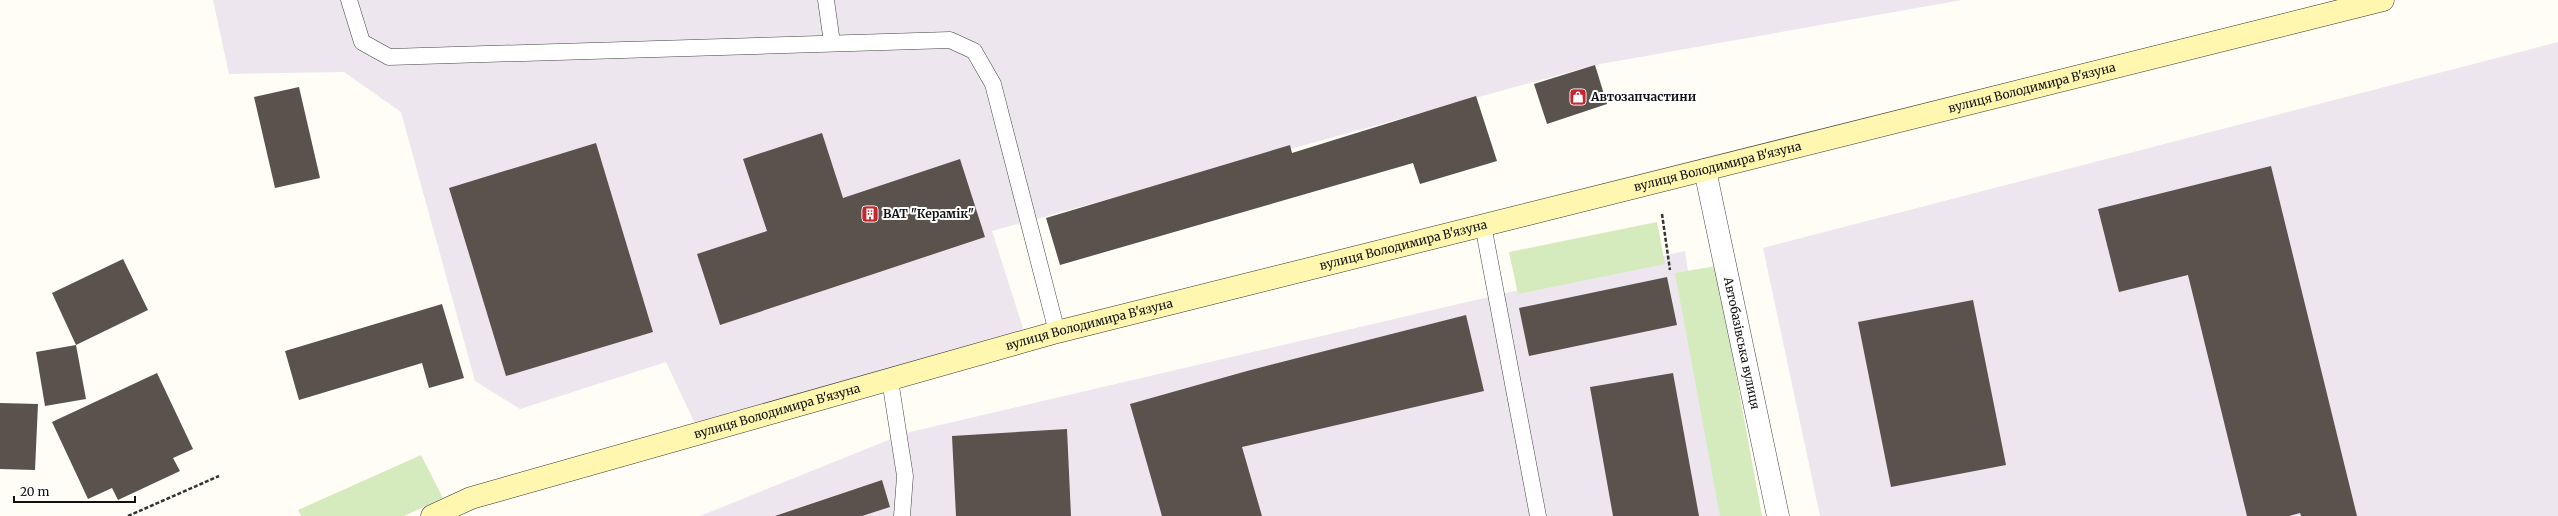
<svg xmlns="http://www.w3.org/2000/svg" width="2558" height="516" font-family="Merriweather,serif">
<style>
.industrial{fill:#eee6ef}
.green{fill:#d5ebbd}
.building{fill:#5a524d}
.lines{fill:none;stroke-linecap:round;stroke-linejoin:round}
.lane-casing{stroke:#444;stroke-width:17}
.street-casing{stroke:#444;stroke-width:23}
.secondary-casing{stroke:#333;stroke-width:23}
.path{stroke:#333;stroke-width:2.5;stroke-dasharray:4 2;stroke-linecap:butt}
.lane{stroke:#fff;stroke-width:16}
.street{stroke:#fff;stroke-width:22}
.secondary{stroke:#fff6b0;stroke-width:22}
.labels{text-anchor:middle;stroke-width:4;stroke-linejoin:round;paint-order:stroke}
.street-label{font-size:12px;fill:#111;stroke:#fff}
.poi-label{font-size:12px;font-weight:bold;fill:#111;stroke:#fff;text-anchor:start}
</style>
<rect width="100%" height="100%" fill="#fffdf5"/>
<path class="industrial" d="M213 0H1962L1595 65 992 231 1024 331 697 428 666 362 520 409 475 381 401 112 344 72 229 74Z
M2558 42V516H1820L1763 248Z
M1685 251 1725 516H700L906 433Z"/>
<path class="green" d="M1657 222 1665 264 1518 294 1509 252Z
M1716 266 1762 516H1720L1675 273Z
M421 455 443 498 404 516H301L298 510Z"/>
<path class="building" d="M1595 65 1607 104 1547 124 1534 84Z
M299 87 320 178 275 188 254 97Z
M1476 96 1497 161 1420 184 1413 163 1060 265 1046 218 1290 145 1292 153Z
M822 133 843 198 960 159 985 237 720 325 697 254 767 231 743 159Z
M596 143 653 332 506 376 449 188Z
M2271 166 2357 516H2301L2300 513 2289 516H2247L2188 275 2119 292 2098 209Z
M123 259 148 310 76 345 52 293Z
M1667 277 1677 325 1529 356 1519 308Z
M1973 300 2006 465 1891 487 1858 322Z
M442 304 464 378 429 388 422 363 299 400 285 351Z
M1466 315 1484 391 1242 447 1262 516H1162L1130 404 1247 371Z
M76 345 86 399 45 406 36 352Z
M157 373 193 449 173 458 180 471 118 500 112 488 88 499 52 422Z
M1673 373 1699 516H1613L1590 387Z
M0 403 38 404 35 470 0 469Z
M1067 429 1071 516H956L952 436Z
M882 480 890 507 862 516H775Z"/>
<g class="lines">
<g class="lane-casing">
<path id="lane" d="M349 0 362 42 389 57 950 40 974 51 993 84 1057 332
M826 0 832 43
M1483 225 1538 516
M890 380 905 476 902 516"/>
</g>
<g class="street-casing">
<g id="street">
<path id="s1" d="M1705 170 1778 516"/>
</g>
</g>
<g class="secondary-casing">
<g id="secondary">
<path id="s2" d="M432 516 471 498 1057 332 2383 0"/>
</g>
</g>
<path class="path" d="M1662 214 1670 270
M128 516 219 476"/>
<use href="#lane" class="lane"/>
<use href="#street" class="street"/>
<use href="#secondary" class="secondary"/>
</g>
<defs>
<g id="shop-square" transform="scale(0.9)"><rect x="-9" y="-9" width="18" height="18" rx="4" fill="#c4262e" stroke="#fff"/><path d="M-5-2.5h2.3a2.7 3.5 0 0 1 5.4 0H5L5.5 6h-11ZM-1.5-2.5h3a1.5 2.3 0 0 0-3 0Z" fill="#fff"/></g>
<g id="building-square" transform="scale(0.9)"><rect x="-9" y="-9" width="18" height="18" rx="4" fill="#c4262e" stroke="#fff"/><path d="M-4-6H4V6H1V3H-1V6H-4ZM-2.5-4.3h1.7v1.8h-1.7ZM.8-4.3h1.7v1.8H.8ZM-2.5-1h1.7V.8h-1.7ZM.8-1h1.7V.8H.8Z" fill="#fff"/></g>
</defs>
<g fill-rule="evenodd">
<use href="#shop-square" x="1578" y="97"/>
<use href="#building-square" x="870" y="214"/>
</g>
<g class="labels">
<g class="street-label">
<text dy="4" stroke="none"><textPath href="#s2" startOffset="1657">вулиця Володимира В'язуна</textPath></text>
<text dy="4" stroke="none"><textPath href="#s2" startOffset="1333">вулиця Володимира В'язуна</textPath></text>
<text dy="4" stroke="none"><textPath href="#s2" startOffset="1009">вулиця Володимира В'язуна</textPath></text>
<text dy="4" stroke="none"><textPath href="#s2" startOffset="685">вулиця Володимира В'язуна</textPath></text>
<text dy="4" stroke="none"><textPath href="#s1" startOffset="177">Автобазівська вулиця</textPath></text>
<text dy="4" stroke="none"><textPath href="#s2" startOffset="361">вулиця Володимира В'язуна</textPath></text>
</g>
<g class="poi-label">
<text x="1591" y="101">Автозапчастини</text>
<text x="883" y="218">ВАТ "Керамік"</text>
</g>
</g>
<path d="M14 496v6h121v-6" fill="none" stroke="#111111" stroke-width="2"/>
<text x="20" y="496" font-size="12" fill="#111111" stroke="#ffffff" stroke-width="3" paint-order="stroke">20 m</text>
</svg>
